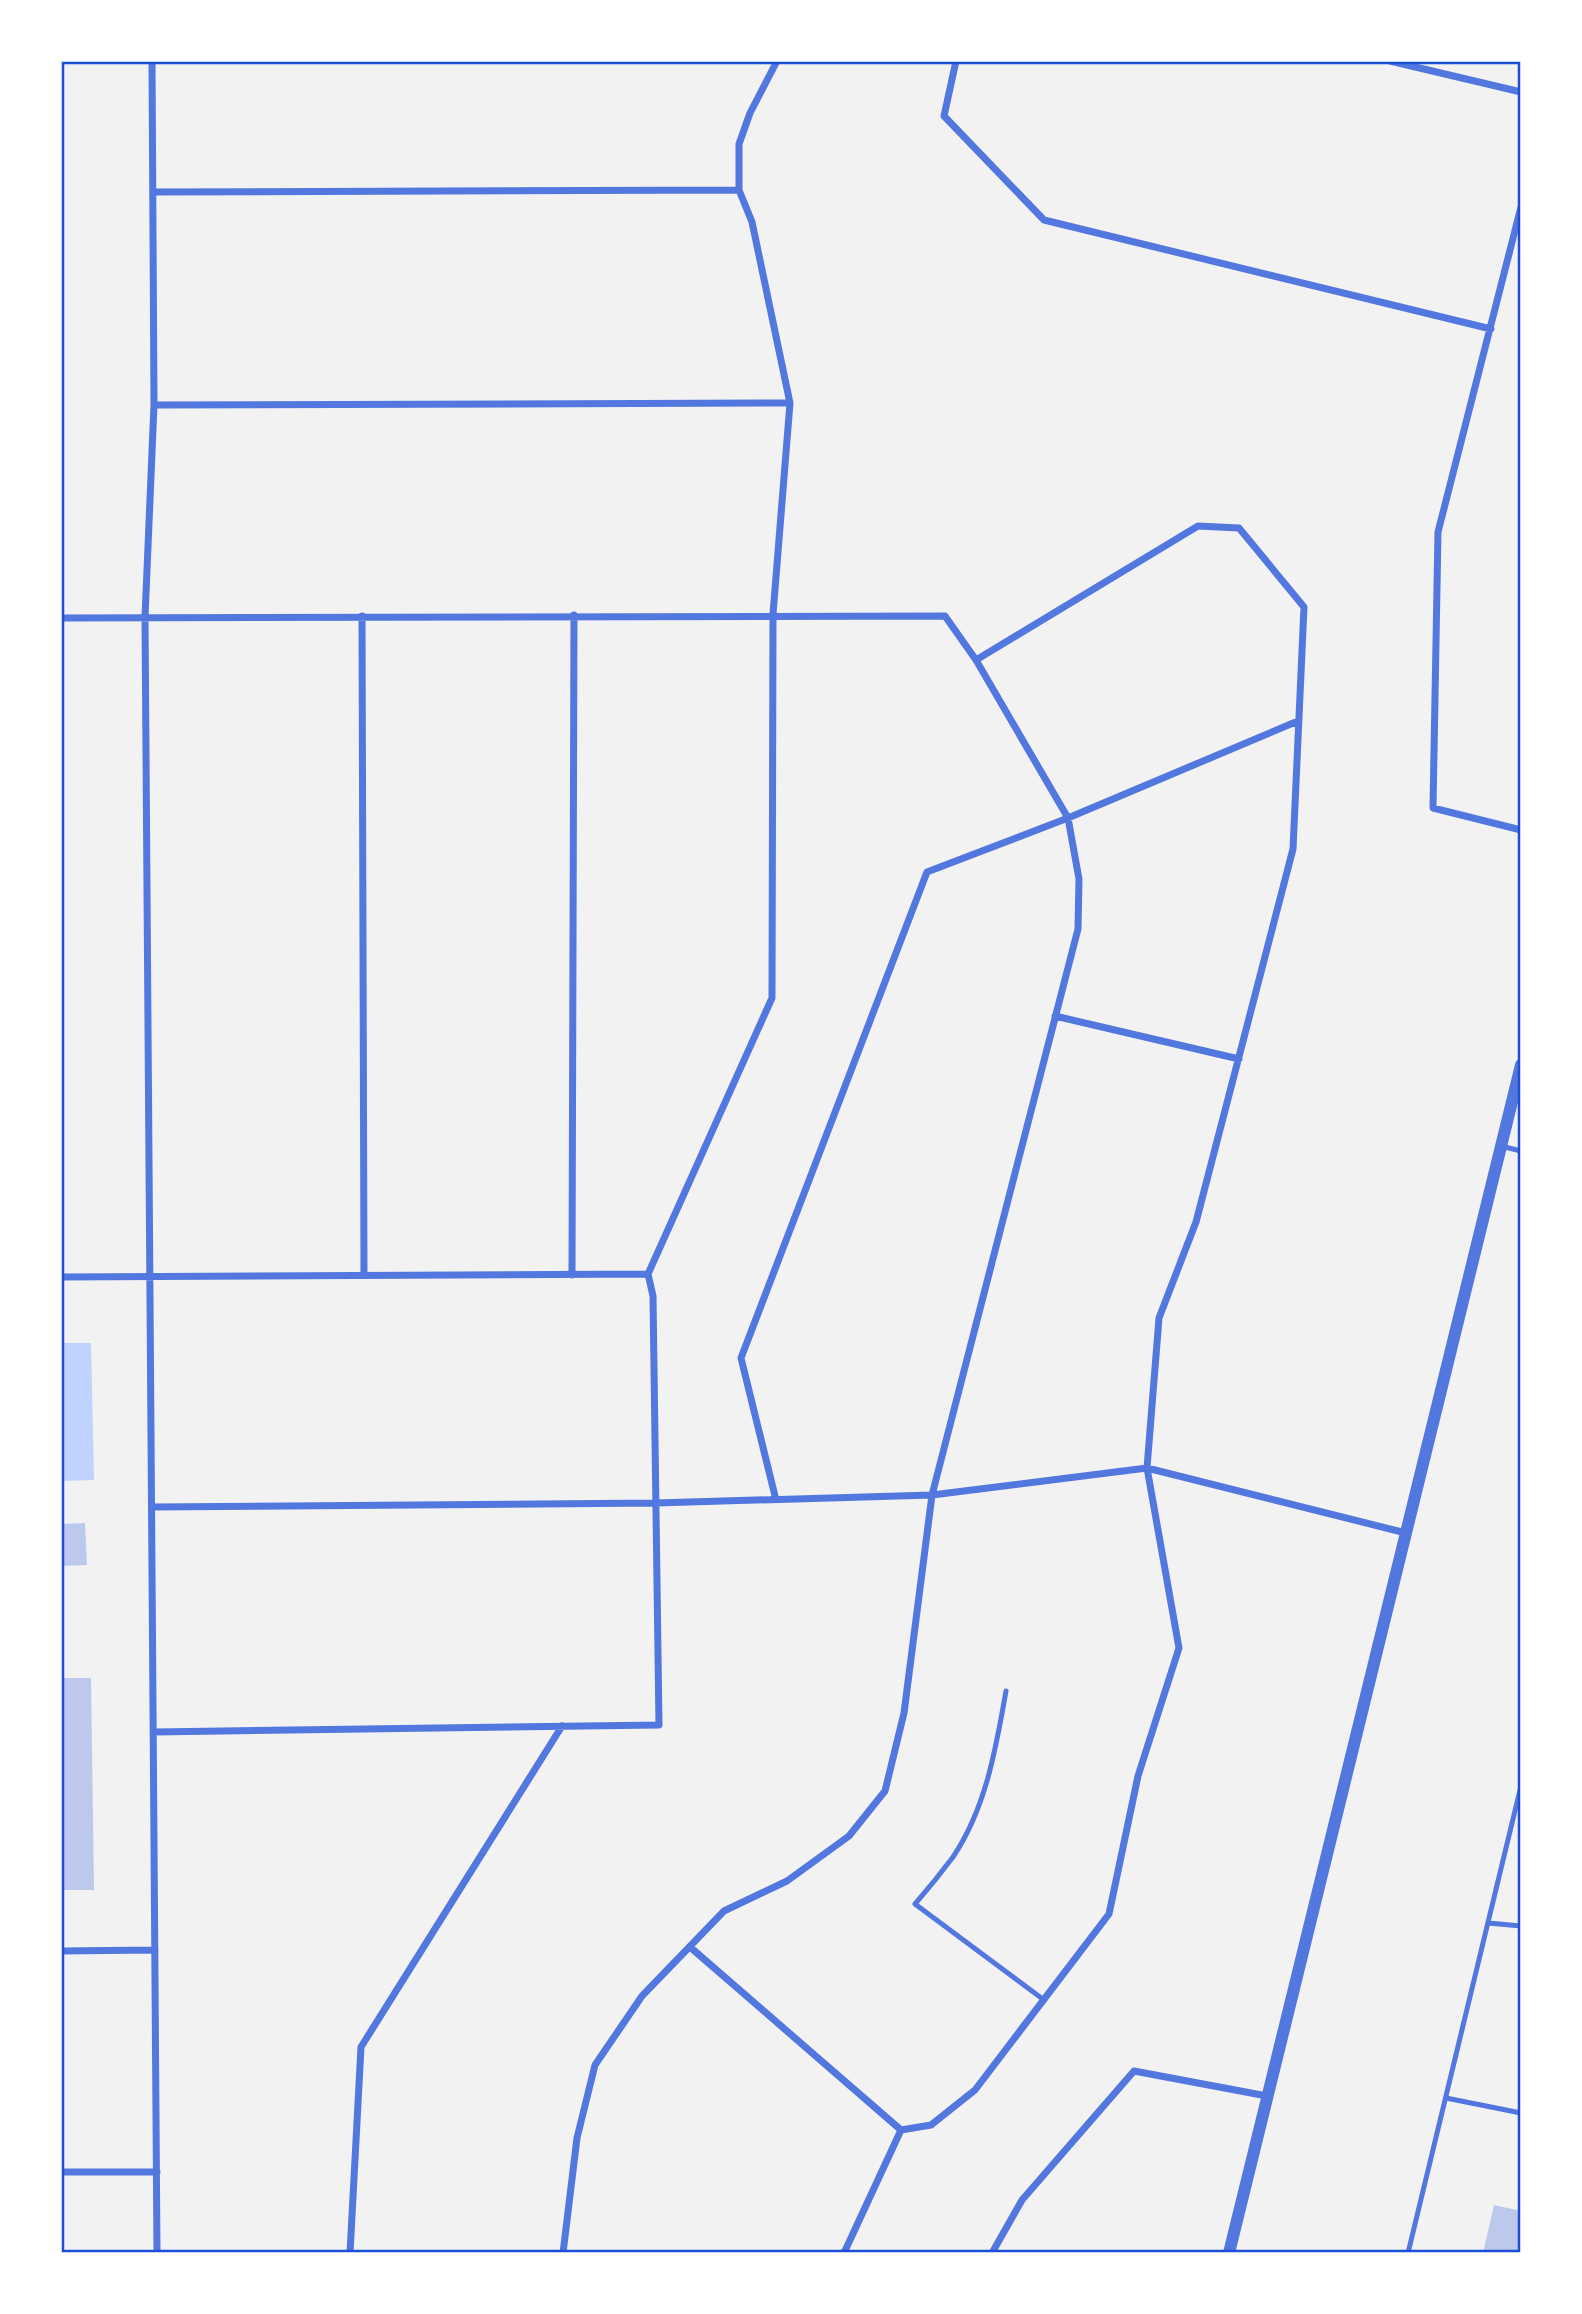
<svg xmlns="http://www.w3.org/2000/svg" width="1582" height="2314" font-family="Ubuntu,sans-serif">
<style>
.water{fill:#bfd3fe}
.building{fill:#bdc9ec}
.lines{fill:none;stroke-linecap:round;stroke-linejoin:round}
.service{stroke:#5277de;stroke-width:5}
.minor{stroke:#5277de;stroke-width:7}
.tertiary{stroke:#5277de;stroke-width:12}
.neatline{fill:none;stroke:#1d4ed8;stroke-width:2.5}
</style>
<rect width="100%" height="100%" fill="#f2f2f2"/>
<path class="water" d="M61 1343H91L94 1480 61 1481Z"/>
<path class="building" d="M85 1523 87 1565 61 1566V1524Z
M61 1678H91L94 1890H61Z
M1494 2205 1521 2211V2253H1483Z"/>
<g class="lines">
<path class="service" d="M1501 1146 1521 1151
M1006 1691C996 1748 986 1808 953 1857 941 1873 928 1889 915 1904L1044 2000
M1488 1923 1521 1926
M1446 2098 1521 2113
M1408 2253 1521 1786"/>
<path class="minor" d="M152 61 154 405 145 617 157 2253
M956 61 944 116 1044 220 1491 329
M1390 61 1521 92
M154 192 739 190
M1521 207 1438 532 1433 808 1521 830
M154 405 790 403
M362 616 364 1275
M61 618 945 616 976 660 1068 818 1079 879 1078 929 932 1495 904 1713 885 1791 849 1836 787 1881 724 1911 642 1996 595 2065 577 2138 563 2253
M1055 1016 1239 1059
M572 1275 574 615
M61 1277 648 1274
M776 1500 741 1358 927 872 1068 818 1298 721
M152 1507 656 1503 932 1495 1147 1468 1406 1533
M154 1732 659 1725 653 1296 648 1274 772 998 773 614 790 403 752 222 739 190V144L750 113 777 61
M690 1947 901 2130
M61 1951 155 1950
M61 2172H157
M350 2253 361 2047 562 1726
M844 2253 901 2130 931 2125 975 2090 1109 1914 1138 1776 1179 1648 1147 1468 1159 1318 1196 1222 1293 849 1304 607 1239 528 1198 526 976 660
M992 2253 1022 2200 1134 2071 1267 2096"/>
<path class="tertiary" d="M1229 2253 1521 1065"/>
</g>
<rect width="1582" height="2314" fill="none" stroke="#ffffff" stroke-width="126"/>
<rect x="63" y="63" width="1456" height="2188" class="neatline"/>
</svg>
